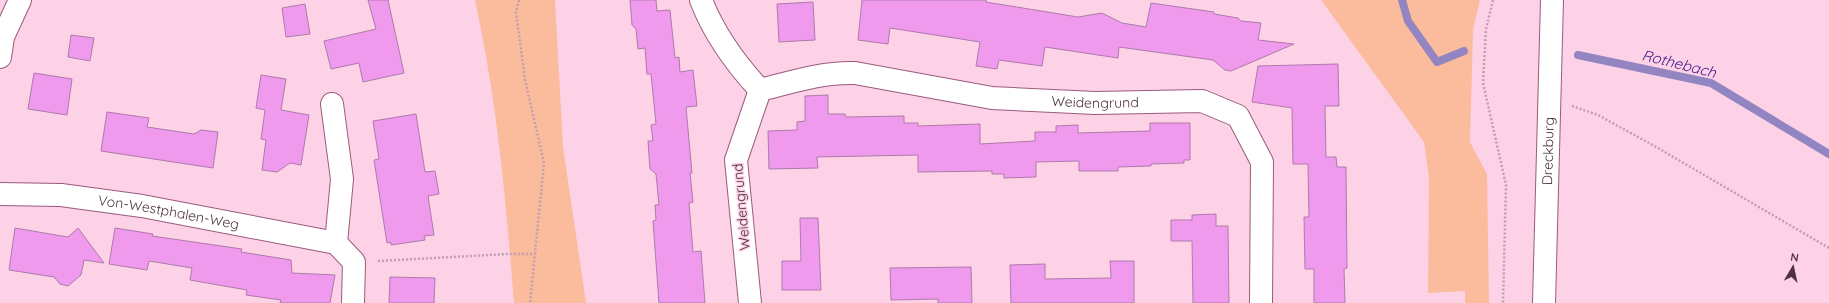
<svg xmlns="http://www.w3.org/2000/svg" width="1829" height="303" font-family="Quicksand,sans-serif">
<style>
.green{fill:#fbbc9d}
.lines{fill:none;stroke-linecap:round;stroke-linejoin:round}
.stream{stroke:#9285c2;stroke-width:8}
.building{fill:#f09aed;stroke:#ad7aab}
.minor-casing{stroke:#995b7c;stroke-width:24}
.tertiary-casing{stroke:#995b7c;stroke-width:24}
.path{stroke:#c39db0;stroke-width:2.5;stroke-dasharray:2 2;stroke-linecap:butt}
.minor{stroke:#fff;stroke-width:22}
.tertiary{stroke:#fff;stroke-width:22}
.labels{text-anchor:middle;stroke-width:3;stroke-linejoin:round;paint-order:stroke}
.street-label{font-size:14px;fill:#4e3241;stroke:#fdd2e7}
.water-label{font-size:15px;font-style:italic;fill:#3d178e;stroke:#fdd2e7}
</style>
<rect width="100%" height="100%" fill="#fdd2e7"/>
<path class="green" d="M475 0H555L563 147 586 303H514C506 202 497 100 475 0Z
M1321 0H1480L1473 30 1470 142 1487 174 1489 303H1465V291L1428 293 1429 178 1424 142Z"/>
<g class="lines">
<path class="stream" d="M1402 0 1408 21 1437 62 1464 51
M1578 55 1711 83 1829 154"/>
</g>
<path class="building" d="M368 0H388L404 73 363 82 359 63 331 69 324 41 376 29Z
M630 0H656L657 11 670 10 675 58 679 57 680 72 693 70 697 106 686 107 692 173H690L693 202 689 203 693 252 701 251 705 303H659L653 221 656 220 655 205H659L656 174 650 169 648 141H653L651 125 656 124 651 74H647L645 48 638 49 636 29 632 25Z
M862 0H986V2L1078 17 1102 13 1122 23 1146 27 1151 3 1214 12V14L1238 18 1241 21 1261 23 1258 40 1294 44 1231 71 1225 70 1213 60 1119 47 1118 58 1045 47 1042 66 999 60 997 69 976 66 980 42 890 28 888 44 858 40Z
M813 2 815 40 779 42 777 4Z
M305 4 310 34 286 37 282 8Z
M71 35 94 38 90 61 68 57Z
M1338 64 1339 106H1325L1326 157H1336L1337 167H1346L1347 268 1344 269 1345 303H1314V269H1305L1304 217H1309L1308 164H1293L1292 108 1252 102 1258 66Z
M34 73 72 79 67 115 28 109Z
M261 75 286 79 281 110 309 115 301 165 290 163 277 172 262 170 266 140 261 139 265 110 256 108Z
M828 95V114H845L846 117 904 116V123H918V126L980 124V144L1035 141V132H1056V126L1078 125V133L1150 131V123H1190V160H1184V163L1151 164V166L1118 167V171H1079V161L1036 162V177L1004 178V174H992V171L918 172V155L817 157 818 168 769 169 768 131 797 130V122L805 121V96Z
M107 112 149 118 147 127 194 134 201 130 218 132 213 168 101 151Z
M416 114 425 172 435 171 439 194 428 196 434 235 424 236 425 240 391 245V242L387 243 374 160 379 159 373 121Z
M1216 214V226H1228L1229 303H1193L1192 241H1171V220H1192V215Z
M800 218H818L821 290H782V261H801Z
M15 228 68 237 78 228 104 263 84 260 81 275 68 286 60 284 54 277 9 270Z
M115 228 153 234 152 236 242 249 241 252 291 260 292 273 335 275 330 303H280L281 300 246 295 247 290 190 280 192 268 149 261 147 270 109 264Z
M1110 261H1134V303H1011L1010 265 1045 264V279L1111 278Z
M971 267 972 303H938V299L891 300 890 268Z
M390 277 435 278 434 303H389Z"/>
<g class="lines">
<g class="minor-casing">
<g id="minor">
<path d="M701 0C714 34 736 64 760 90"/>
<path d="M0 57 3 37 20 0"/>
<path d="M332 104 342 179 336 243 354 262 353 303"/>
<path id="s1" d="M0 194 61 195 142 206 336 243"/>
<path id="s2" d="M750 303 736 160 760 90C792 82 822 72 855 73L992 98 1095 103 1202 101 1238 116 1262 162 1261 303"/>
</g>
</g>
<g class="tertiary-casing">
<g id="tertiary">
<path id="s3" d="M1544 303 1552 0"/>
</g>
</g>
<path class="path" d="M519 0 516 12 525 80 544 163 530 303
M1493 0 1486 29 1483 83 1506 185 1503 303
M1572 106 1598 115 1658 148 1829 248
M378 261 508 254H535"/>
<use href="#minor" class="minor"/>
<use href="#tertiary" class="tertiary"/>
</g>
<g class="labels">
<g class="street-label">
<text dy="5" stroke="none"><textPath href="#s2" startOffset="557">Weidengrund</textPath></text>
<text dy="5" stroke="none"><textPath href="#s3" startOffset="152">Dreckburg</textPath></text>
<text transform="translate(741 207) rotate(-95)" y="5">Weidengrund</text>
<text dy="5" stroke="none"><textPath href="#s1" startOffset="170">Von-Westphalen-Weg</textPath></text>
</g>
<g class="water-label">
<text transform="translate(1679 64) rotate(14)" y="5">Rothebach</text>
</g>
</g>
<g transform="translate(1793 267) rotate(9)" stroke="#fdd2e7" stroke-width="3" paint-order="stroke">
<path d="M0-3L7 15L0 10L-7 15Z" fill="#4e3241"/>
<text y="-6" font-size="11" font-weight="bold" text-anchor="middle" fill="#4e3241">N</text>
</g>
</svg>
